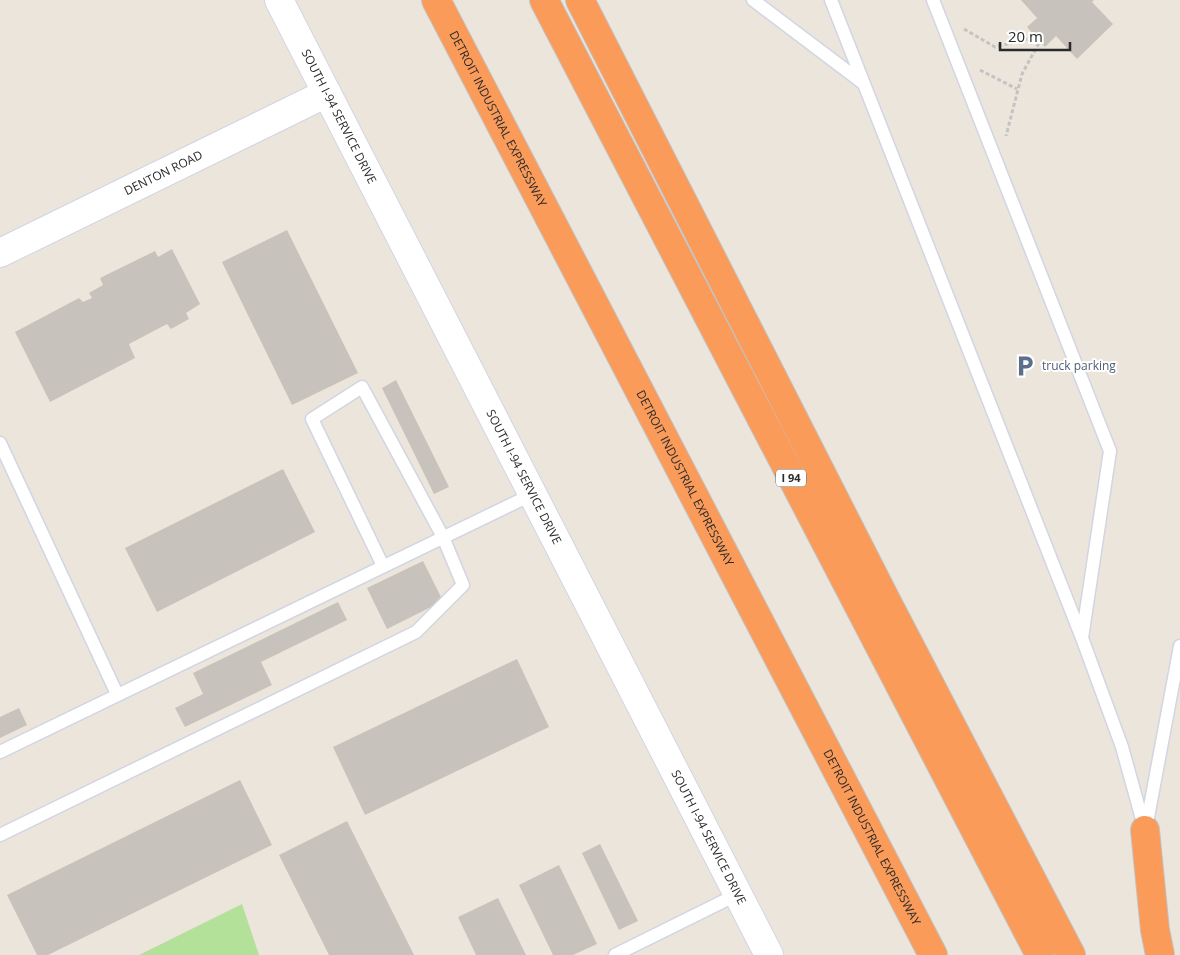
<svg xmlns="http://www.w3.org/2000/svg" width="1180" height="955" font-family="'Open Sans',sans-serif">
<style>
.grass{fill:#b4e19a}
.building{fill:#c7c2bc}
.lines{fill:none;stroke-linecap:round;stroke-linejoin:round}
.service-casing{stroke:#d2d5e2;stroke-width:15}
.tertiary-casing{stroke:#d2d5e2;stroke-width:30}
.motorway-casing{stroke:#c3c3c3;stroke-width:30}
.path{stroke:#c3c3c3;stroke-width:3;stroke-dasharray:4 2.5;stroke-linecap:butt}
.service{stroke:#fff;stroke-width:12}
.tertiary{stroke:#fff;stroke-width:28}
.motorway{stroke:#fa9b5a;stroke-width:28}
.labels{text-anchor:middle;stroke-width:4;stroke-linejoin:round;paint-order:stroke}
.shield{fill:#fff;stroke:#6a6a6a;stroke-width:1}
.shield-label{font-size:11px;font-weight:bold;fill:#2a2a2a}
.street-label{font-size:12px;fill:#2a2a2a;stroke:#fff}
.service-label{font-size:12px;fill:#4e5e75;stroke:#fff;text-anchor:start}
</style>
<rect width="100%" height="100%" fill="#ece5dc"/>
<path class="grass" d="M242 904 259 955H139Z"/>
<path class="building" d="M1021 0H1094L1092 2 1113 24 1077 59 1056 36 1045 47 1027 27 1037 18Z
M287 230 358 373 292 405 222 262Z
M172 249 200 304 186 313 189 319 171 329 167 324 129 344 135 358 50 402 15 332 79 298 83 302 92 298 89 293 103 285 100 278 155 251 158 257Z
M396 380 449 487 434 494 382 388Z
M283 469 315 532 157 612 125 548Z
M423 561 443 601 387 629 367 588Z
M338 602 347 620 261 662 272 685 185 727 175 708 203 694 193 673Z
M517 659 549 727 365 815 333 747Z
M19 708 27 725 0 738V717Z
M240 780 272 845 48 955H37L7 895Z
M347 821 414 955H329L279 855Z
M600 844 638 921 619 930 582 853Z
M559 865 597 944 573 955H553L519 885Z
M498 898 526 955H476L458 917Z"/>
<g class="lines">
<g class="service-casing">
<path id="service" d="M753 0 863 83
M831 0 1082 638 1122 747 1145 830
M933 0 1110 451 1082 638
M0 443 117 694
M0 752 531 495
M1146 828 1180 646
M0 835 416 632 463 585 443 537 362 387 312 419 383 566
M615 955 738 894"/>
</g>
<g class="tertiary-casing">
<g id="tertiary">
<path id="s1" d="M279 0 769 955"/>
<path id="s2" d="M0 253 327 93"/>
</g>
</g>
<g class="motorway-casing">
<g id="motorway">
<path id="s3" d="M436 0 933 955"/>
<path d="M544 0 1040 955"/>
<path d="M580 0 887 602 1071 955"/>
<path d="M1145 830 1155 930 1160 955"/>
</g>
</g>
<path class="path" d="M964 29 995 47 1027 39 1040 41 1022 74 1006 136
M980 70 1017 89"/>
<use href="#service" class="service"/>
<use href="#tertiary" class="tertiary"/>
<use href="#motorway" class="motorway"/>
</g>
<defs>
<g id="parking-bare" transform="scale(1.725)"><path d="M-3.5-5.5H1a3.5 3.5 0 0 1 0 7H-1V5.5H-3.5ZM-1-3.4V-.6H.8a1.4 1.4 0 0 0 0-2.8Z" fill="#5c6f8a" stroke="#fff" stroke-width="2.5" paint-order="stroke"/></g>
</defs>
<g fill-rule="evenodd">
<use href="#parking-bare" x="1025" y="366"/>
</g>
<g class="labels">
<rect class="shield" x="776" y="469.5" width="30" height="17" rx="4"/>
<g class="shield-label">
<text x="791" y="482">I 94</text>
</g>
<g class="street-label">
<text dy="4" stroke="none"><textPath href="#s1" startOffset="131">SOUTH I-94 SERVICE DRIVE</textPath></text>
<text dy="4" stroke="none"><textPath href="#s3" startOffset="134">DETROIT INDUSTRIAL EXPRESSWAY</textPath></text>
<text dy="4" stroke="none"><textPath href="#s2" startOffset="182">DENTON ROAD</textPath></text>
<text dy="4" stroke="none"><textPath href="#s1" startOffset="536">SOUTH I-94 SERVICE DRIVE</textPath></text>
<text dy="4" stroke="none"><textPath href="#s3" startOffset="539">DETROIT INDUSTRIAL EXPRESSWAY</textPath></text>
<text dy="4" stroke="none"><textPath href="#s3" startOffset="944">DETROIT INDUSTRIAL EXPRESSWAY</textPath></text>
<text dy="4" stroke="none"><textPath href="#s1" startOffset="941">SOUTH I-94 SERVICE DRIVE</textPath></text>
</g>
<g class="service-label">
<text x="1042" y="370">truck parking</text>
</g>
</g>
<path d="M1000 42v8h70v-8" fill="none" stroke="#2a2a2a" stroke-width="2.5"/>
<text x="1008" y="42" font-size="15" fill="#2a2a2a" stroke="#ffffff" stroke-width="4" paint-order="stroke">20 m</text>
</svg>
